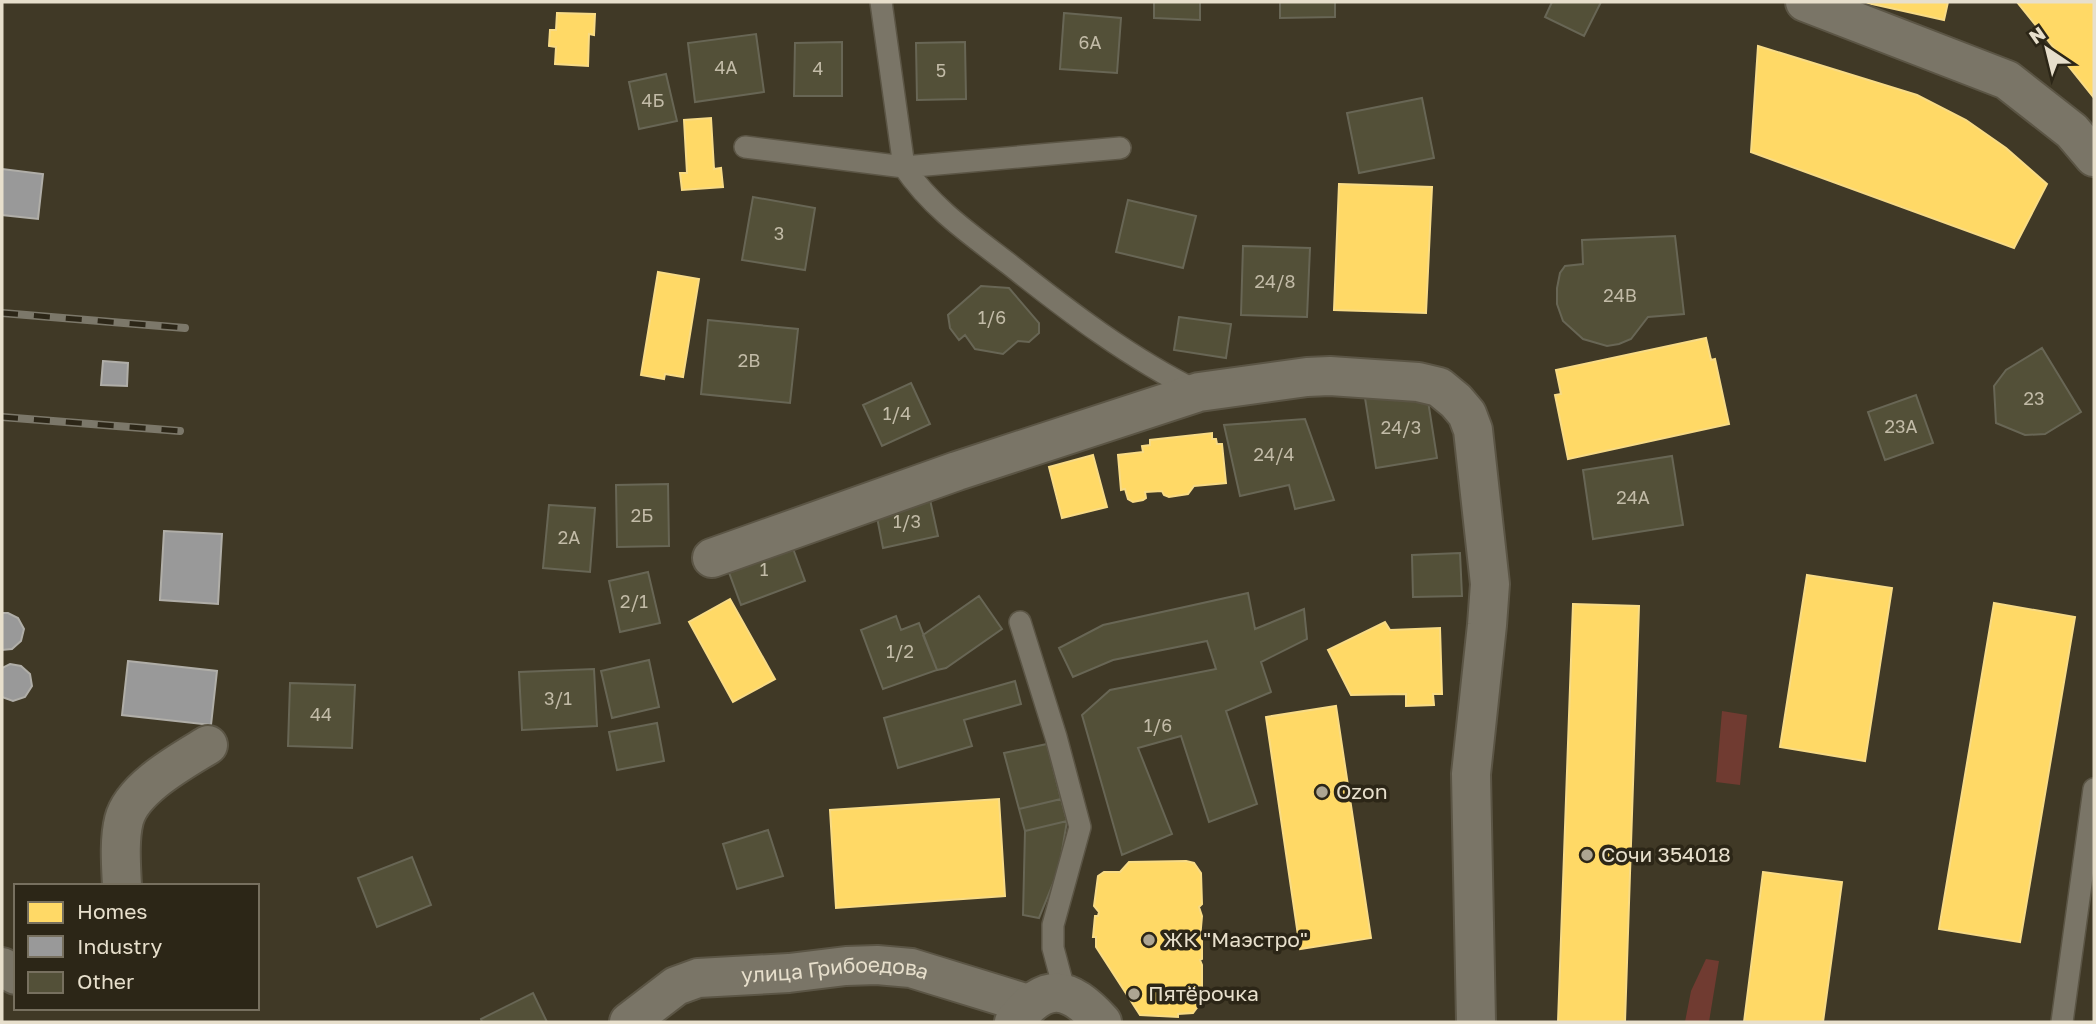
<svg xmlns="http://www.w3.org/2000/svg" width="2096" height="1024" font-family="'Golos Text',sans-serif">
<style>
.green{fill:#703b31}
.homes{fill:#ffd966;stroke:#f8db85;stroke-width:2}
.industry{fill:#999;stroke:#b0aea8;stroke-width:2}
.building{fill:#535038;stroke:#686655;stroke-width:2}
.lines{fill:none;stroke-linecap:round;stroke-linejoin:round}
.service-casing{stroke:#5b5545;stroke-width:24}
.minor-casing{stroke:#5b5545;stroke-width:42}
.tertiary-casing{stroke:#5b5545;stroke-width:42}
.service{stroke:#7a7567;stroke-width:21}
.minor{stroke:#7a7567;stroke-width:38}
.tertiary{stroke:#7a7567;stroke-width:38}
.rail-casing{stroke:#7c786a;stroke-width:8}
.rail{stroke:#2c2617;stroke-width:5;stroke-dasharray:16;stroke-linecap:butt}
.poi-dot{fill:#ada592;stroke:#2c2617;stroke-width:2.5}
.labels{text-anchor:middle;stroke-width:7;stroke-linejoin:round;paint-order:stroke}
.number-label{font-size:18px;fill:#c2bba7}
.poi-label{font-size:21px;fill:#e7dfcc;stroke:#2c2617;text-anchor:start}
.street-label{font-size:21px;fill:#e7dfcc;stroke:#2c2617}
</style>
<rect width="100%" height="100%" fill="#403926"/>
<path class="green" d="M1722 711 1747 715 1740 785 1716 782Z
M1706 959 1719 961 1709 1022H1685L1691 991Z"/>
<path class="homes" d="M1863 2H1948L1944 20Z
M2017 2H2094V98Z
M557 13 595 14 594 35 589 34 588 66 555 64 556 47 549 46 550 30H556Z
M1758 46 1917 95 1966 120 2006 148 2047 184 2014 248 1751 152Z
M711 118 714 169 721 168 723 187 682 190 680 173H687L684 120Z
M1339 184 1432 187 1426 313 1334 310Z
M658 272 699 279 683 377 665 374 664 379 641 375Z
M1706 338 1711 360 1715 359 1729 424 1568 459 1555 395 1561 394 1556 370Z
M1212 433V439H1216L1217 444H1222L1226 483 1194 486 1188 494 1169 497 1164 495 1162 491 1145 492 1146 498 1143 500 1133 502 1128 499 1125 489 1121 490 1118 455 1143 452 1142 446 1150 445V440Z
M1093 455 1107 507 1062 518 1049 467Z
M1807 575 1892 588 1865 761 1780 747Z
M730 599 775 679 733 702 689 622Z
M1994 603 2075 617 2020 942 1939 929Z
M1573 604 1639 606 1625 1022H1558Z
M1385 622 1390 630 1440 628 1442 694H1433L1434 705 1406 706V694L1351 695 1328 650Z
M1336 706 1371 938 1300 949 1266 717Z
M999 799 1005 896 836 908 830 810Z
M1186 861 1194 863 1201 873 1202 904 1199 907 1202 916 1200 939 1202 941V959L1200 960 1202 965V986H1199V1005L1193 1013 1178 1014V1017L1140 1015 1096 947V937H1093L1095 916H1098L1099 912 1094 906 1098 876 1104 872H1120L1129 862Z
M1763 872 1842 882 1823 1022H1744Z"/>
<path class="industry" d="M2 169 43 174 38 219 2 215Z
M103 361 128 363 127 386 101 385Z
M164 531 222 534 218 604 160 600Z
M2 613H8L18 618 24 629 21 641 12 649 2 650Z
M128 661 217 671 211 725 122 715Z
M10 664 21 666 30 674 32 686 25 697 13 701 2 697V668Z"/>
<path class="building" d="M1154 2H1200V20L1154 18Z
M1280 2H1335V17L1280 18Z
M1552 2H1601L1584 36 1545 17Z
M1064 13 1121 18 1117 73 1060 69Z
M756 34 764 92 695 102 688 43Z
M842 42V96H794L795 43Z
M965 42 966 99 917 100 916 43Z
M666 74 677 121 639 129 629 82Z
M1422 98 1434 158 1359 173 1347 113Z
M753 197 815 208 805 270 742 260Z
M1128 200 1196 216 1183 268 1116 252Z
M1675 236 1684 314 1648 317 1631 339 1619 344 1607 346 1583 339 1563 321 1557 304V288L1560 273 1565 266 1583 264 1582 240Z
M1243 246 1310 248 1307 317 1241 315Z
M981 286 1009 288 1039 323V333L1029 342 1018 341 1003 354 975 349 965 335 959 340 950 328 948 315Z
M1179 317 1231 324 1226 358 1174 350Z
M708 320 798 329 790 403 701 394Z
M2042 348 2081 412 2045 434 2025 435 1996 423 1994 386 2006 370Z
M911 383 930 424 882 446 863 405Z
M1426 388 1437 458 1376 468 1365 398Z
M1916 395 1933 443 1885 460 1868 412Z
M1305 419 1334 500 1295 509 1289 485 1240 496 1224 425Z
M1672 456 1683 525 1593 539 1583 470Z
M668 484 669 546 617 547 616 485Z
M929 495 938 536 883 548 875 507Z
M549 505 595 508 590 572 543 568Z
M788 535 805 581 741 605 724 559Z
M1460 553 1462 596 1413 597 1412 555Z
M648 572 660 623 620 632 609 581Z
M1248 593 1255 629 1304 609 1307 639 1261 662 1271 692 1226 711 1257 804 1209 822 1181 736 1138 748 1172 834 1122 855 1082 715 1110 690 1216 669 1207 641 1113 660 1073 677 1059 648 1103 625Z
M979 596 1002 629 946 668 937 670 923 635Z
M896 616 901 630 919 623 937 670 883 689 861 630Z
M649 660 659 707 612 718 601 671Z
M594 669 597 726 522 730 519 672Z
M1015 681 1021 704 964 720 972 746 898 768 884 718Z
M290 683 355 685 352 748 288 746Z
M657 723 664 761 617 770 609 732Z
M1047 744 1061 799 1019 809 1004 753Z
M1061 799 1067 821 1025 831 1019 809Z
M1067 821 1059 869 1039 918 1023 915 1025 831Z
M768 830 783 876 737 889 723 844Z
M412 857 431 905 377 927 358 878Z
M533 993 547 1022H482L481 1019Z"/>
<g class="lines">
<g class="service-casing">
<path id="service" d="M881 2 904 167 1120 148
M745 147 904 167C932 208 970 234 1009 264 1068 311 1131 359 1199 392
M1020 622 1056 737 1080 827 1053 925V948L1065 993
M2062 1022 2094 789"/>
</g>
<g class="minor-casing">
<g id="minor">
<path d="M1805 2 2007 80 2072 131 2094 157"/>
<path d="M712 558 957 471 1199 392 1307 377 1330 376 1418 382 1439 387 1456 401 1467 414 1473 430 1490 584 1487 625 1471 774 1476 1022"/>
<path d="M122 886C121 865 119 840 124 820 132 788 182 761 208 745"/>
<path d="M2 967 16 975"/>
<path id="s1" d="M629 1022 676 986 698 978 789 973 846 966 877 965 911 968 1028 1004"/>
</g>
</g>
<g class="tertiary-casing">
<path id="tertiary" d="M1014 1022C1046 981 1068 985 1102 1022"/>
</g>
<use href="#service" class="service"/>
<use href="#minor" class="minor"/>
<use href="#tertiary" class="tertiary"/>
<g class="rail-casing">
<path id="rail" d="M2 313 185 328
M2 417 180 431"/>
</g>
<use href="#rail" class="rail"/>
</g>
<g class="poi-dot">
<circle cx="1322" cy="792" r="7"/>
<circle cx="1587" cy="855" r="7"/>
<circle cx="1149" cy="940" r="7"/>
<circle cx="1134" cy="994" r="7"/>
</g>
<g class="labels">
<g class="number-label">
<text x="1090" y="49">6А</text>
<text x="726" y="74">4А</text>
<text x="818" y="75">4</text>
<text x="941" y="77">5</text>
<text x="653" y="107">4Б</text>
<text x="779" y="240">3</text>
<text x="1275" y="288">24/8</text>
<text x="1620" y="302">24В</text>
<text x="992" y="324">1/6</text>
<text x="749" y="367">2В</text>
<text x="2034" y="405">23</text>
<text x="897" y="420">1/4</text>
<text x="1901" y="433">23А</text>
<text x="1401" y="434">24/3</text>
<text x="1274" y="461">24/4</text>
<text x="1633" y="504">24А</text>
<text x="642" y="522">2Б</text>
<text x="907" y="528">1/3</text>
<text x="569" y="544">2А</text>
<text x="764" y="576">1</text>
<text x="634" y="608">2/1</text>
<text x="900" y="658">1/2</text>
<text x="558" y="705">3/1</text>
<text x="321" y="721">44</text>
<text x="1158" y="732">1/6</text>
</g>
<g class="poi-label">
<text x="1336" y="799">Ozon</text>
<text x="1601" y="862">Сочи 354018</text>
<text x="1163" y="947">ЖК "Маэстро"</text>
<text x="1148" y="1001">Пятёрочка</text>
</g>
<g class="street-label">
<text dy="7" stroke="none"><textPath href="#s1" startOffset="220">улица Грибоедова</textPath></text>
</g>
</g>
<rect width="2096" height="1024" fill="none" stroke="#e7dfcc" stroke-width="7"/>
<rect x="14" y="884" width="245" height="126" fill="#2c2617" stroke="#77705f" stroke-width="2"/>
<rect x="28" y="902" width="35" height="21" fill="#ffd966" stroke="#77705f" stroke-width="2"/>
<text x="77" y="919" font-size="21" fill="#e7dfcc">Homes</text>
<rect x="28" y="936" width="35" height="21" fill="#999999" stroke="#77705f" stroke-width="2"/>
<text x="77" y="954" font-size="21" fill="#e7dfcc">Industry</text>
<rect x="28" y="972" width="35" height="21" fill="#535038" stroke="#77705f" stroke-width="2"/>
<text x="77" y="989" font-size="21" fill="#e7dfcc">Other</text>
<g transform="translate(2047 49) rotate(325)" stroke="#2c2617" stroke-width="5" paint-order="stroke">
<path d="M0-5L12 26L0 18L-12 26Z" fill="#e7dfcc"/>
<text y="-10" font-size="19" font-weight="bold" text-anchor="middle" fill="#e7dfcc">N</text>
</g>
</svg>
